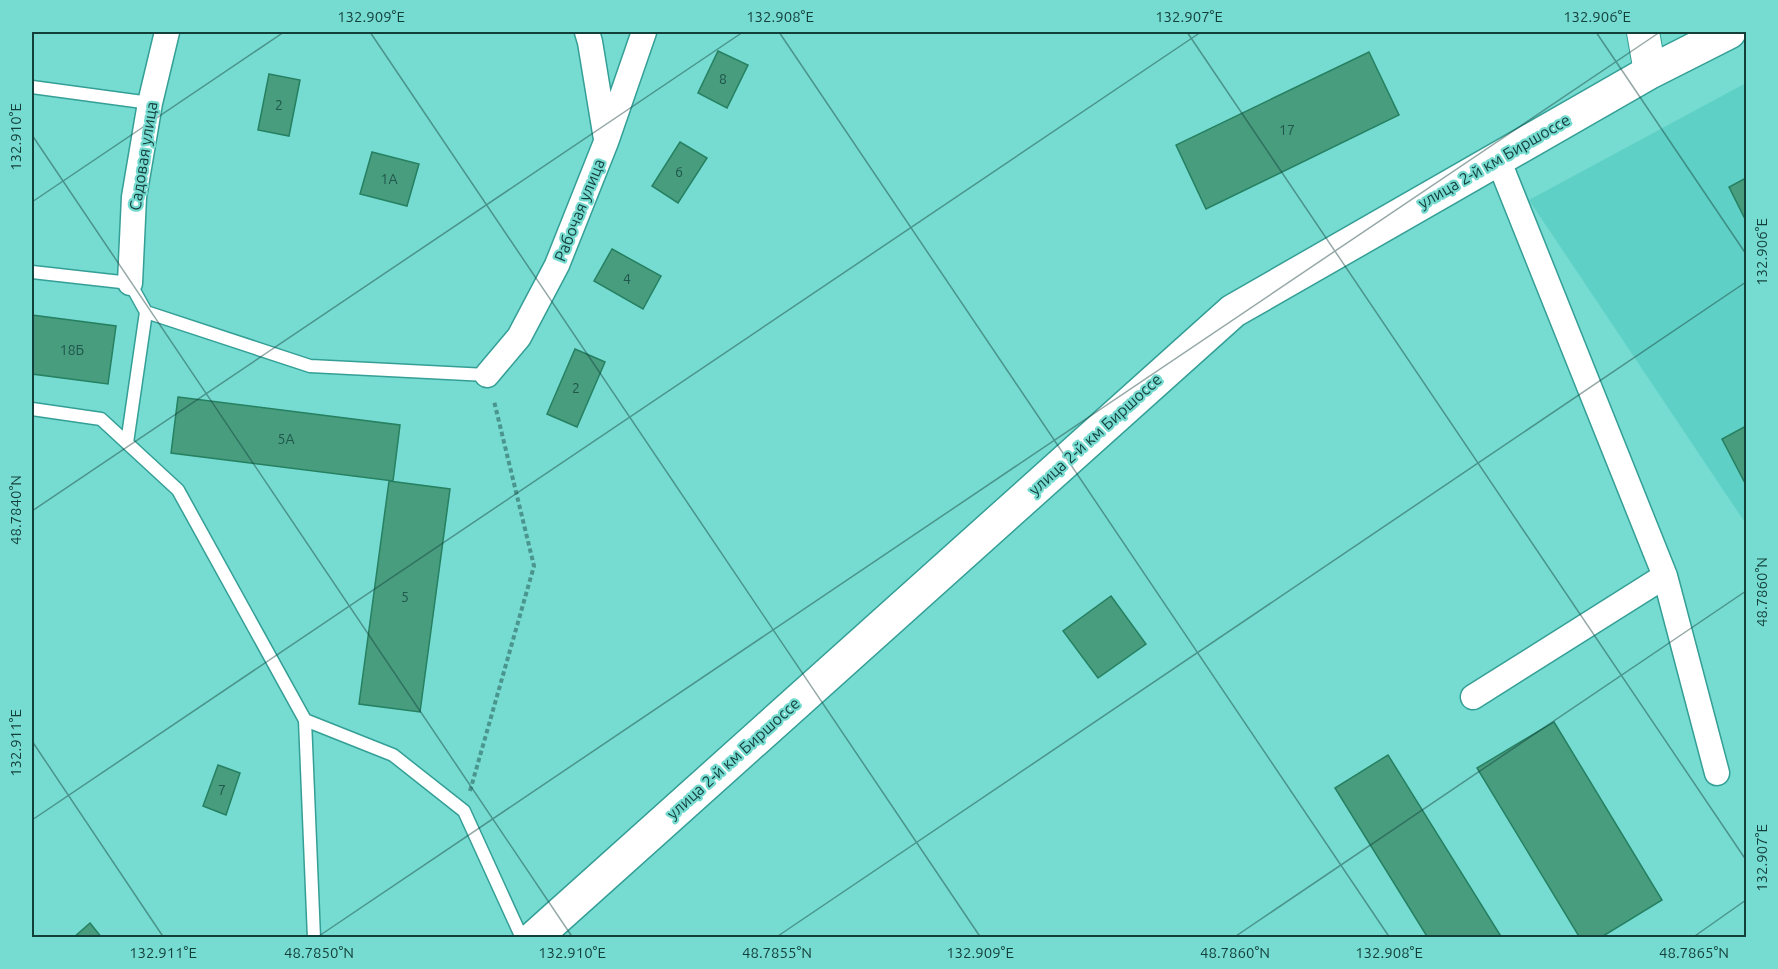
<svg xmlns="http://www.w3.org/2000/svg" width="1778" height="969" font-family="Ubuntu,sans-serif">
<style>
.built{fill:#5fd0c5}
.building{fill:#479d7e;stroke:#268062;stroke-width:1.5}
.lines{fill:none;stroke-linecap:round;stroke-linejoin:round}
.service-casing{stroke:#349f96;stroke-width:15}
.minor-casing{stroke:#349f96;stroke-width:27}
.tertiary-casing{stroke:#349f96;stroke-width:34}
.primary-casing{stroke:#349f96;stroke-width:36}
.path{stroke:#4a968e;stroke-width:4;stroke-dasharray:4.5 3;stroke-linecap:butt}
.service{stroke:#fff;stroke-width:12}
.minor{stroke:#fff;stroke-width:24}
.tertiary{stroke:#fff;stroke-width:32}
.primary{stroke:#fff;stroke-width:33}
.ticks{fill:none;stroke:#133f3b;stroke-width:1.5;stroke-opacity:0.45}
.labels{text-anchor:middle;stroke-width:4.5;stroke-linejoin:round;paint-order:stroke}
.number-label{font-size:14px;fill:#20564c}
.street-label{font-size:16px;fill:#133f3b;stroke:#76dbd0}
.neatline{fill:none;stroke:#133f3b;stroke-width:2}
.ticks-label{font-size:15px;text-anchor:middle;fill:#133f3b}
</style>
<rect width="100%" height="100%" fill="#76dbd0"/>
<path class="built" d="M1746 83V524L1529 200Z"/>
<path class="building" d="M718 51 748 65 727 108 698 93Z
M1369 52 1399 115 1206 209 1176 145Z
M269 74 300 80 289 136 258 130Z
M680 142 707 158 678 203 652 186Z
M372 152 419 164 407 206 360 194Z
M1746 178V221L1729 187Z
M612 249 661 276 643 309 594 281Z
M32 315 116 326 108 384 32 374Z
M575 349 605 362 577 427 547 414Z
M178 397 400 425 393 481 171 453Z
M1746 426V485L1722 439Z
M389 481 450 489 420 712 359 704Z
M1111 596 1146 644 1098 678 1063 631Z
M1554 722 1662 900 1600 938H1580L1477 768Z
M1388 755 1502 938H1428L1335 788Z
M218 765 240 773 226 815 203 806Z
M90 923 102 938H73Z"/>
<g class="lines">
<g class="service-casing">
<path id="service" d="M32 87 150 103
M32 272 130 283 146 312 127 443
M146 312 310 366 487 375
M32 409 101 419 178 490 305 720 314 938
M305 720 393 755 464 811 522 938"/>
</g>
<g class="minor-casing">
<path id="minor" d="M587 32 590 42 606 139
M130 283 134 197 150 103 167 32
M487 375 519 337 557 265 606 142 644 32
M1665 576 1717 773
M1473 697 1665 576 1498 159"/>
</g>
<g class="tertiary-casing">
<path id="tertiary" d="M1643 32 1650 72"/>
</g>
<g class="primary-casing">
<path id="primary" d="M534 938 1233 311 1650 72 1729 32"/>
</g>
<path class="path" d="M470 791 534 566 494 401"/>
<use href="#service" class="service"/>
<use href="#minor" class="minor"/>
<use href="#tertiary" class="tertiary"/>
<use href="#primary" class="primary"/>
</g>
<path class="ticks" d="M370 32 981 938M779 32 1390 938M1187 32 1746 860M1596 32 1746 254M32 135 573 938M32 202 284 32M32 511 743 32M32 741 164 938M32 820 1201 32M316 938 1660 32M775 938 1746 282M1233 938 1746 591M1692 938 1746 900"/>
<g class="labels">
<g class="number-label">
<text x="723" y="84">8</text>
<text x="279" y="110">2</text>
<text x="1287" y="135">17</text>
<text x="679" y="177">6</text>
<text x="389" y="184">1А</text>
<text x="627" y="284">4</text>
<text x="72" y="355">18Б</text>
<text x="576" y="393">2</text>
<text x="286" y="444">5А</text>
<text x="405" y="602">5</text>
<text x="222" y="795">7</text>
</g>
<g class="street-label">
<text transform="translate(143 156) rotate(-81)" y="6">Садовая улица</text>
<text transform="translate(1494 161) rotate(-30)" y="6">улица 2-й км Биршоссе</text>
<text transform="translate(579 210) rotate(-68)" y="6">Рабочая улица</text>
<text transform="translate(1095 434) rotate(-42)" y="6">улица 2-й км Биршоссе</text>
<text transform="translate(733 758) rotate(-42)" y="6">улица 2-й км Биршоссе</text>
</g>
</g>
<rect width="1778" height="969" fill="none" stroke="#76dbd0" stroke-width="66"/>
<rect x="33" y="33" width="1712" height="903" class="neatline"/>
<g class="ticks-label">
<text x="371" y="22">132.909°E</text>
<text x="780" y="22">132.908°E</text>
<text x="1189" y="22">132.907°E</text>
<text x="1597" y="22">132.906°E</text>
<text transform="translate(16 137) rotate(-90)" y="5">132.910°E</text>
<text transform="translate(1762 252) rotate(-90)" y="5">132.906°E</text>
<text transform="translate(16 510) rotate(-90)" y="5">48.7840°N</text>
<text transform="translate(1762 592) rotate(-90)" y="5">48.7860°N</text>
<text transform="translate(16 743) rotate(-90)" y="5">132.911°E</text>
<text transform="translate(1762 858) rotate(-90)" y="5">132.907°E</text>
<text x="163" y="958">132.911°E</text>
<text x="319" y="958">48.7850°N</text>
<text x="572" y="958">132.910°E</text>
<text x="777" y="958">48.7855°N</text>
<text x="980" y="958">132.909°E</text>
<text x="1235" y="958">48.7860°N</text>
<text x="1389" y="958">132.908°E</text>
<text x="1694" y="958">48.7865°N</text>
</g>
</svg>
